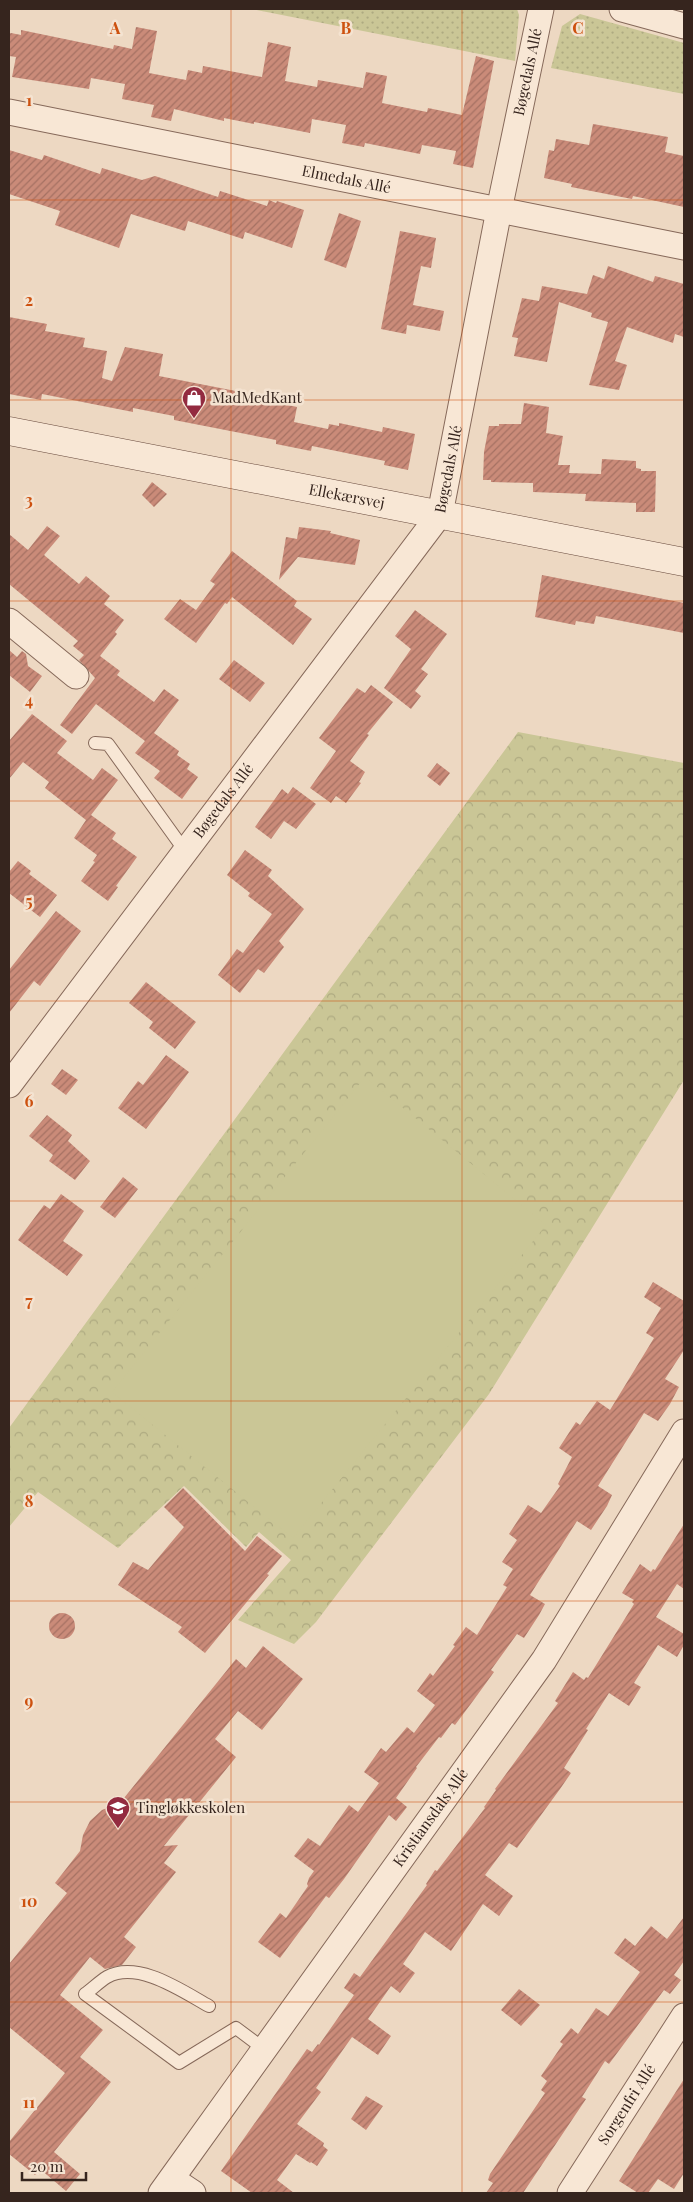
<svg xmlns="http://www.w3.org/2000/svg" width="693" height="2202" font-family="'Playfair Display',serif">
<style>
.grass{fill:url(#grass-dots)}
.park{fill:url(#park-crowns)}
.pitch{fill:#cac696}
.building{fill:url(#building-hatch)}
.lines{fill:none;stroke-linecap:round;stroke-linejoin:round}
.lane-casing{stroke:#86695a;stroke-width:14}
.street-casing{stroke:#86695a;stroke-width:27}
.secondary-casing{stroke:#684a3d;stroke-width:29}
.lane{stroke:#f8e7d5;stroke-width:12}
.street{stroke:#f8e7d5;stroke-width:25}
.secondary{stroke:#f8e7d5;stroke-width:28}
.grid{fill:none;stroke:#cd510f;stroke-width:1;stroke-opacity:0.55}
.labels{text-anchor:middle;stroke-width:5;stroke-linejoin:round;paint-order:stroke}
.street-label{font-size:15px;fill:#36251e;stroke:#f4e3d1}
.poi-label{font-size:15px;fill:#36251e;stroke:#f4e3d1;text-anchor:start}
.grid-label{font-size:16px;text-anchor:middle;font-weight:bold;fill:#cd510f;stroke:#f4e3d1;stroke-width:5;stroke-linejoin:round;paint-order:stroke}
</style>
<defs>
<pattern id="grass-dots" width="8" height="8" patternUnits="userSpaceOnUse" patternTransform="scale(1.25)"><rect width="8" height="8" fill="#cac696"/><path d="M2 2h.1M6 6h.1" fill="none" stroke="#aeaa81" stroke-width="1.8" stroke-linecap="round"/></pattern>
<pattern id="park-crowns" width="20" height="18" patternUnits="userSpaceOnUse" patternTransform="scale(1.25)"><rect width="20" height="18" fill="#cac696"/><path d="M2 6a3 3 0 1 1 6 0M12 15a3 3 0 1 1 6 0" fill="none" stroke="#aeaa81"/></pattern>
<pattern id="building-hatch" width="6" height="6" patternUnits="userSpaceOnUse" patternTransform="scale(1.25)"><rect width="6" height="6" fill="#ca8b79"/><path d="M-1 1l2-2M0 6l6-6M5 7l2-2" fill="none" stroke="#a57163"/></pattern>
</defs>
<rect width="100%" height="100%" fill="#edd8c2"/>
<path class="grass" d="M251 9H517L519 15 515 61Z
M580 14 684 43V94L551 68 562 26Z"/>
<path class="park" d="M518 732 684 763V1080L489 1394 316 1622 294 1644 238 1620 291 1560 259 1532 246 1547 184 1486 118 1548 38 1492 9 1527V1428Z"/>
<path class="pitch" d="M365 1077 546 1225 293 1538 112 1392Z"/>
<path class="building" d="M136 27 157 31 149 73 186 80 188 70 202 73 203 66 262 77 268 42 291 47 285 81 317 87 318 80 363 88 366 72 387 76 382 103 427 112 428 108 462 115 476 56 494 61 473 168 453 164 456 151 422 145 420 154 365 143 364 147 342 143 346 125 312 119 310 133 254 122V124L224 118V121L174 109 171 121 151 117 154 105 122 99 125 84 91 78 89 89 12 77 16 57 9 56V34L11 33 21 35V30L113 49 114 45 132 49Z
M593 124 668 137 665 152 684 156V207L633 196 632 199 571 187 572 184 544 178 549 150 554 151 556 139 589 145Z
M9 150 42 160 44 155 100 174 102 168 142 180 155 176 218 197 220 191 267 206 269 200 276 203 277 201 304 210 292 248 245 232 243 239 188 221 185 231 131 214 119 248 55 225 60 211 9 194Z
M339 213 361 221 346 268 324 260Z
M400 231 436 238 431 268 421 266 413 305 444 311 440 331 407 325 406 334 381 329Z
M608 266 653 282 655 276 684 284V337L675 334 673 343 627 327 615 361 627 365 619 390 589 385 608 322 591 317 592 313 559 302 547 362 514 356 518 338 512 337 522 298 539 301 542 286 587 294 593 275 604 279Z
M9 317 47 324 45 331 85 338 83 347 107 351 102 378 112 381 125 347 163 354 159 376 266 397 274 402 297 407 294 422 328 429 329 424 339 426V423L382 432 383 427 415 434 408 470 384 465 385 461 312 446 311 451 276 444V440L174 420V416L133 408V412L42 394 41 400 9 394Z
M524 403 549 407 546 433 563 436 558 465H570L569 473 601 474 602 459 636 461V468L641 469V471H656L655 512H636V503L585 501 586 494 533 492V483L491 482V480H483L484 452 489 426H499V424H521Z
M152 482 167 494 154 507 142 495Z
M47 526 60 536 44 555 79 584 86 576 110 596 104 604 124 620 115 632 117 634 100 656 120 671 117 675 154 702 164 689 179 700 154 733 179 751 177 755 190 764 187 769 198 777 182 799 154 778 160 771 135 753 145 741 96 704 72 734 60 725 95 678 79 660 84 655 73 646 78 641 9 584V534L28 550Z
M299 527 331 531 330 533 360 540 355 565 298 557 279 580 286 537 297 539Z
M232 551 297 601 294 606 312 619 293 645 232 597 227 604 225 603 196 643 164 619 180 599 196 610 215 584 210 581Z
M542 575 684 603V633L596 616 594 624 576 621 575 625 535 617Z
M415 610 447 634 421 669 428 674 415 691 421 696 411 709 384 688 411 649 395 636Z
M9 650 17 657 22 651 26 654 28 666 42 676 30 692 9 675Z
M234 660 265 683 250 702 219 679Z
M371 685 393 702 367 734 369 735 350 761 365 772 359 782 361 783 346 803 336 796 331 803 310 788 336 751 319 738 357 688 365 693Z
M32 714 67 741 57 753 93 780 102 768 118 780 91 815 116 833 112 839 137 857 116 886 118 887 108 901 81 881 95 862 93 861 97 855 74 838 86 820 45 788 49 782 23 762 9 779V741Z
M437 763 450 773 440 786 427 776Z
M293 787 316 804 296 829 284 821 271 839 255 827 282 789 288 794Z
M245 850 272 870 268 876 304 909 279 941 284 947 264 973 258 969 240 993 218 975 237 949 243 953 272 914 248 896 250 893 227 875Z
M18 861 31 871 29 874 57 895 40 917 9 893V872Z
M56 911 81 931 40 986 34 981 9 1013V970Z
M146 982 196 1022 175 1049 149 1028 153 1022 129 1003Z
M166 1055 189 1072 146 1129 118 1108 138 1081 143 1085Z
M62 1069 78 1080 66 1095 51 1084Z
M47 1115 72 1135 68 1141 90 1161 75 1180 49 1161 53 1155 29 1136Z
M123 1177 138 1189 115 1218 100 1207Z
M61 1194 84 1211 63 1241 83 1255 67 1276 18 1240 44 1205 50 1209Z
M653 1282 684 1301V1350L665 1379 679 1387 670 1404 658 1421 644 1413 598 1486 612 1495 607 1506 591 1530 577 1521 530 1595 545 1604 539 1615 524 1638 517 1634 491 1670 494 1672 473 1701 455 1725 452 1723 441 1738 439 1737 416 1767 417 1768 396 1798 407 1807 396 1821 389 1815 344 1879 329 1898 326 1896 280 1958 258 1942 280 1913 286 1918 308 1886 307 1884 309 1878 314 1871 294 1856 308 1838 320 1846 349 1805 358 1812 379 1783 364 1772 381 1748 386 1752 407 1727 414 1733 435 1705 417 1691 430 1673 433 1676 455 1646 453 1645 466 1627 477 1635 507 1587 503 1585 513 1569 502 1562 517 1540 509 1534 528 1505 541 1513 560 1486 558 1484 572 1457 559 1448 576 1422 580 1425 597 1401 610 1410 654 1338 646 1333 661 1308 644 1297Z
M183 1488 245 1551 257 1536 282 1556 267 1574 269 1575 205 1653 178 1632 182 1627 118 1585 133 1562 148 1570 184 1527 164 1507Z
M684 1524V1589L677 1584 656 1617 684 1634V1645L677 1657 658 1645 634 1683 641 1687 629 1706 609 1693 586 1729 588 1730 564 1768 571 1773 560 1789 517 1848 509 1843 485 1875 513 1896 499 1916 483 1904 451 1951 425 1932 403 1964 415 1973 400 1993 391 1986 368 2019 391 2036 378 2055 352 2037 316 2088 321 2092 297 2124 324 2143 323 2146 328 2150 317 2166 311 2162 310 2163 296 2154 277 2180 294 2193H252L221 2171 307 2049 312 2052 318 2044 319 2045 354 1995 344 1988 354 1973 360 1977 427 1885 426 1884 435 1870 437 1871 485 1808 484 1807 496 1790 495 1789 558 1703 555 1701 573 1672 584 1680 586 1677 588 1678 634 1604 632 1602 634 1600 622 1593 640 1564 651 1572 653 1569 655 1570Z
M49 1626a13 13 0 1 1 26 0a13 13 0 1 1-26 0Z
M263 1646 303 1679 262 1730 238 1711 215 1739 236 1757 164 1846 178 1845 164 1863 176 1872 124 1937 136 1947 122 1965 105 1969 90 1957 60 1995 103 2030 80 2057 111 2082 54 2152 80 2174 66 2191 40 2169 35 2175 9 2154V2142L65 2073 9 2027V1964L67 1893 55 1883 80 1851 83 1835 90 1821 102 1810 120 1803 236 1659 246 1668Z
M684 1917V1961L674 1975 681 1980 670 1994 664 1990 609 2064 605 2061 582 2097 586 2099 523 2193H486L493 2183 488 2180 490 2174 545 2093 541 2090 547 2081 541 2076 563 2044 560 2042 571 2028 578 2034 596 2008 608 2016 640 1972 614 1953 625 1938 635 1946 651 1926 667 1939Z
M519 1989 540 2005 521 2026 501 2010Z
M684 2079V2173L674 2189 658 2179 648 2193H638L619 2181Z
M366 2096 383 2106 366 2130 351 2119Z"/>
<g class="lines">
<g class="lane-casing">
<path id="lane" d="M95 743 108 744 185 851
M209 2006C182 1991 138 1960 107 1977 99 1982 92 1989 85 1994L179 2063 236 2028 264 2049"/>
</g>
<g class="street-casing">
<g id="street">
<path d="M622 9 684 26"/>
<path id="s1" d="M9 112 684 247"/>
<path d="M9 621 76 676"/>
<path id="s2" d="M9 1085 440 514 499 210 541 9"/>
<path d="M172 2179 193 2193"/>
<path id="s3" d="M161 2193 544 1660 684 1432"/>
<path id="s4" d="M570 2193 684 2016"/>
</g>
</g>
<g class="secondary-casing">
<g id="secondary">
<path id="s5" d="M9 431 684 562"/>
</g>
</g>
<use href="#lane" class="lane"/>
<use href="#street" class="street"/>
<use href="#secondary" class="secondary"/>
</g>
<path class="grid" d="M231 9V2193M462 9V2193M9 200H684M9 400H684M9 601H684M9 801H684M9 1001H684M9 1201H684M9 1401H684M9 1601H684M9 1802H684M9 2002H684"/>
<defs>
<g id="shop-pin" transform="scale(1.25)"><path d="M0 17L-7.5 6A9.5 9.5 0 1 1 7.5 6Z" fill="#932b40" stroke="#f4e3d1"/><path d="M-5-2.5h2.3a2.7 3.5 0 0 1 5.4 0H5L5.5 6h-11ZM-1.5-2.5h3a1.5 2.3 0 0 0-3 0Z" fill="#fff"/></g>
<g id="school-pin" transform="scale(1.25)"><path d="M0 17L-7.5 6A9.5 9.5 0 1 1 7.5 6Z" fill="#932b40" stroke="#f4e3d1"/><path d="M0-5L7-2L0 1L-7-2ZM-4 1L0 2.5L4 1V4Q0 6-4 4Z" fill="#fff"/></g>
</defs>
<g fill-rule="evenodd">
<use href="#shop-pin" x="194" y="398"/>
<use href="#school-pin" x="118" y="1808"/>
</g>
<g class="labels">
<g class="street-label">
<text dy="5" stroke="none"><textPath href="#s2" startOffset="1166">Bøgedals Allé</textPath></text>
<text dy="5" stroke="none"><textPath href="#s1" startOffset="344">Elmedals Allé</textPath></text>
<text dy="5" stroke="none"><textPath href="#s2" startOffset="761">Bøgedals Allé</textPath></text>
<text dy="5" stroke="none"><textPath href="#s5" startOffset="344">Ellekærsvej</textPath></text>
<text dy="5" stroke="none"><textPath href="#s2" startOffset="356">Bøgedals Allé</textPath></text>
<text dy="5" stroke="none"><textPath href="#s3" startOffset="462">Kristiansdals Allé</textPath></text>
<text dy="5" stroke="none"><textPath href="#s4" startOffset="105">Sorgenfri Allé</textPath></text>
</g>
<g class="poi-label">
<text x="212" y="403">MadMedKant</text>
<text x="136" y="1813">Tingløkkeskolen</text>
</g>
</g>
<g class="grid-label">
<text x="115" y="34">A</text>
<text x="346" y="34">B</text>
<text x="578" y="34">C</text>
<text x="29" y="106">1</text>
<text x="29" y="306">2</text>
<text x="29" y="506">3</text>
<text x="29" y="706">4</text>
<text x="29" y="907">5</text>
<text x="29" y="1107">6</text>
<text x="29" y="1307">7</text>
<text x="29" y="1507">8</text>
<text x="29" y="1707">9</text>
<text x="29" y="1907">10</text>
<text x="29" y="2108">11</text>
</g>
<rect width="693" height="2202" fill="none" stroke="#36251e" stroke-width="20"/>
<path d="M22 2172v8h64v-8" fill="none" stroke="#36251e" stroke-width="2.5"/>
<text x="30" y="2172" font-size="15" fill="#36251e" stroke="#f4e3d1" stroke-width="4" paint-order="stroke">20 m</text>
</svg>
